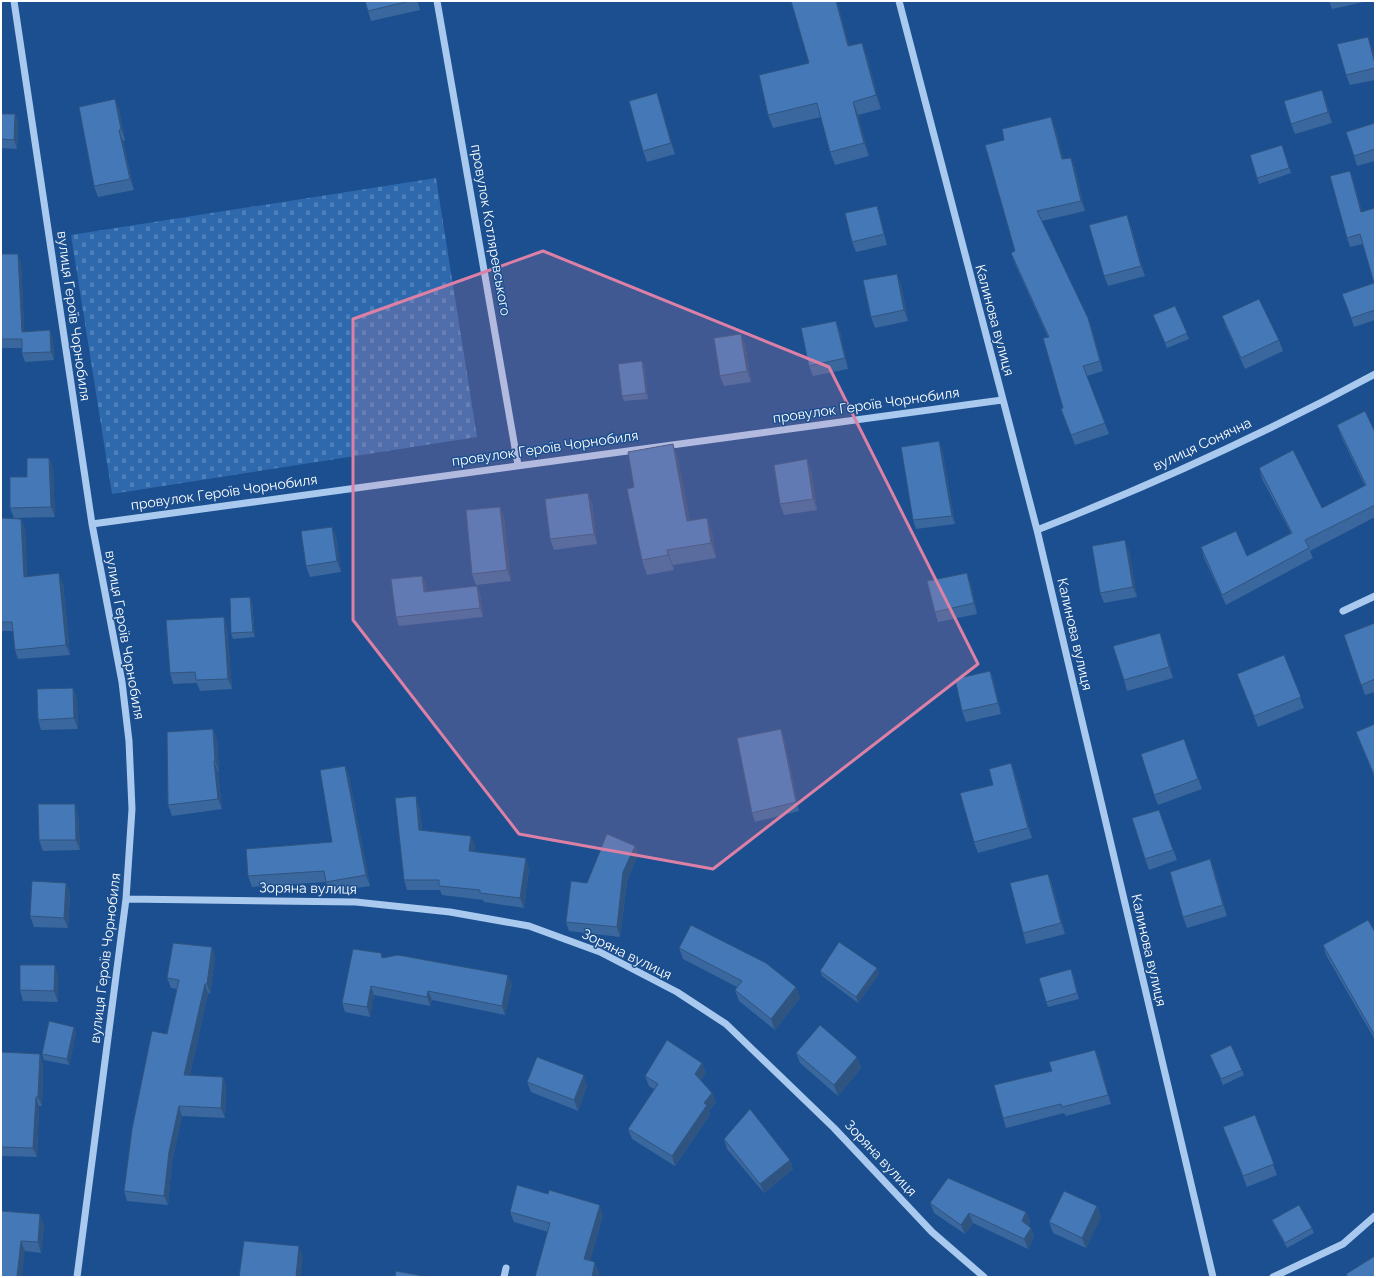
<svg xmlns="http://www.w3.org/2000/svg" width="1376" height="1278" font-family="Raleway,sans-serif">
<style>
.cemetery{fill:url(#cemetery-stones)}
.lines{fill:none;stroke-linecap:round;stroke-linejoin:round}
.minor{stroke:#a9c9ee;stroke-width:7}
.wall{fill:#3a679d}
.shaded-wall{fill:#305480}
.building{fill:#4478b7;stroke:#305480}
.marked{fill:#dd80a5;fill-opacity:0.2;stroke:#dd80a5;stroke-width:3;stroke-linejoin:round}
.labels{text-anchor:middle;stroke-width:3;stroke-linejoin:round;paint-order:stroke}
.street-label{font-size:14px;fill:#fff;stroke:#1b4f8f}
</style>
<defs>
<pattern id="cemetery-stones" width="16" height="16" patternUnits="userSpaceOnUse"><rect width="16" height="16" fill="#2e69ad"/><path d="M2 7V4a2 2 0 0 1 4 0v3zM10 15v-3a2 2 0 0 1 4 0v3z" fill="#4d80b9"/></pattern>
</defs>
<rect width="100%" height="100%" fill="#1b4f8f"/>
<path class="cemetery" d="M436 178 477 437 112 494 71 235Z"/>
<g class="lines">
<path class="minor" d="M14 1 92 524 122 682 129 741 132 809 126 899 77 1277
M437 1 518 465
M899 1 1037 530 1213 1277
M92 524 1002 400
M1037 530C1152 485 1266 433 1375 374
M1343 611 1375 596
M126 899 356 902 450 912 529 926 600 952 677 992 726 1024 834 1128 932 1232 984 1277
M504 1277 506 1268
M1273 1277 1343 1244 1375 1216"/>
</g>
<path class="wall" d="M365 1H418L420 10 371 21Z
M837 1 849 46 867 56 881 109 858 115 869 156 835 165 830 152 821 117 773 128 768 115 809 63Z
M1329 1H1364V2L1332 9Z
M1368 37 1372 48 1375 58V80L1350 85 1346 75Z
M1322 90 1326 101 1332 123 1295 134 1291 124Z
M115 99 119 109 125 140 123 141 134 190 98 197 94 186Z
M660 104 675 154 647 162 643 151Z
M1 114H15L18 123 17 149 1 148Z
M1375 123V161L1357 166 1354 156Z
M1055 127 1063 159 1071 158 1075 168 1085 211 1042 221 1092 328 1103 371 1087 376 1109 434 1075 445 1061 409 1063 408 1048 337 1015 264 1011 253 1015 251Z
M1282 145 1291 173 1259 184 1257 178Z
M1350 171 1353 180 1362 212 1375 208V320L1354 327 1351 318 1374 283 1363 244 1350 247 1347 238Z
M880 216 887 245 856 252 852 242Z
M1131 226 1145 276 1108 286 1104 276Z
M1 254 21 262 24 331 53 339 54 360 25 362 22 353V348H1Z
M897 274 901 285 908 321 875 328 871 317Z
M1175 306 1189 339 1167 348 1153 315Z
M1222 316 1279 340 1283 351 1245 369 1226 327Z
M840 331 848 369 813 376 809 366Z
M741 334 745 344 751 382 724 386 720 376Z
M642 361 644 366 648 399 624 401 622 396Z
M1337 425 1375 432V517L1310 551 1313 558 1226 605 1204 558 1201 547 1247 556 1291 533 1262 479 1259 468 1322 508 1365 486 1341 436Z
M939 441 942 449 955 524 916 529 913 520Z
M673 444 678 459 690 521 712 532 716 558 673 565 674 570 647 575 642 560Z
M49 458 53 468 55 517 14 518 10 508 27 477Z
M811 470 817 510 784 515 780 504Z
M588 493 592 504 597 544 554 550 550 539Z
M500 507 504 518 511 581 476 585 472 574Z
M1 518 21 519 25 529 27 577 63 583 70 655 18 659 15 650 13 631H1Z
M332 527 336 537 341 572 310 577 306 566Z
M1129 551 1137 597 1104 603 1100 593Z
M422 576 426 585V592L477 586 480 594 483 617 399 626 396 617Z
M971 584 977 614 938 622 935 612Z
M252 602 255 637 233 639 231 633Z
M224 617 227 628 232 689 200 691 197 683 173 684 170 673Z
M1375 623V692L1365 695 1344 635Z
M1160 633 1164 644 1173 678 1127 691 1124 680Z
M1284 655 1304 708 1258 727 1237 674Z
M990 671 994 682 1001 714 966 722 962 711Z
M73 688 77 699 78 729 41 730 38 720Z
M1375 724V779L1356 732Z
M213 729 217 740 219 772H218L222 809 172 816 168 805Z
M784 738 799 811 755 822 752 813Z
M1184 739 1202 789 1158 805 1154 795Z
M1011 763 1015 774 1032 838 978 853 974 842 993 785Z
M345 766 349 776 370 886 329 892 326 882 252 887 248 876 332 842Z
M419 806 422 830 471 836 475 845 474 852 529 868 524 908 484 902 483 900 442 895 440 890H407L404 880Z
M1159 810 1177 860 1149 870 1145 859Z
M78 814 80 850 43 851 39 840Z
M635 846 638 855 627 881 620 937 569 931 566 922 587 883Z
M1210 859 1214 870 1227 916 1187 928 1183 917Z
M1048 874 1052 884 1065 934 1026 944 1023 933Z
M66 883 70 893 68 928 34 927 30 916Z
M1375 932V1040L1326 955 1323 945Z
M212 947 215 957 210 994 208 993 190 1075 223 1077 226 1087 225 1118 182 1116 172 1162 168 1205 127 1201 124 1191 167 1034 177 989 171 988 167 978Z
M679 948 796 987 800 998 775 1030 739 1001 735 990 737 987 683 959Z
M383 958 512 984 505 1015 432 1000 430 1006 374 995 370 1017 345 1012 342 1003Z
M877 968 879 974 858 1003 822 976 820 971Z
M1073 974 1079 999 1048 1007 1046 1002Z
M58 976V1002L23 1001 20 990Z
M74 1027 76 1032 69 1065 44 1060 42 1054Z
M1 1052 43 1063 42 1106H39L37 1157 1 1156Z
M796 1053 857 1057 861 1068 838 1096 800 1063Z
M1210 1055 1242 1070 1244 1075 1223 1085Z
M1099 1059 1111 1104 1066 1116 1064 1113 1006 1128 1003 1118Z
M702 1063 706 1073 701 1080 712 1093 716 1102 709 1111 710 1115 675 1166 632 1139 628 1129 654 1089 649 1086 645 1076Z
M527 1082 587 1086 578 1111 531 1092Z
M1255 1115 1277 1175 1247 1187 1223 1127Z
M724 1139 790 1160 793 1169 764 1193 727 1149Z
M948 1178 1026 1212 1030 1221 1028 1226 1031 1228 1034 1237 1028 1249 973 1223 965 1234 934 1213 930 1203Z
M1097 1206 1101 1217 1086 1248 1053 1233 1049 1222Z
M1 1211 44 1225 41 1253 25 1251Z
M510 1212 603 1215 590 1261 599 1272 598 1277H535L548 1232 514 1222Z
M1272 1220 1312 1228 1314 1233 1287 1248 1274 1225Z"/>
<path class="shaded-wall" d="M417 1H418L420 10Z
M836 1H837L853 59 848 46Z
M1368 37 1372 48 1375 58V64Z
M862 43 867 56 881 109 876 95Z
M1322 90 1326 101 1332 123 1328 112Z
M657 93 660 104 675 154 671 143Z
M115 99 119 109 125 140 121 129Z
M853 102 858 115 869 156 864 143Z
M15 114 18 123 17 149 14 140Z
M1051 117 1055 127 1066 169 1062 159Z
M119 130 123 141 134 190 130 179Z
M1071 158 1075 168 1085 211 1081 201Z
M1350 171 1353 180 1365 221 1361 212Z
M877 206 880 216 887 245 884 234Z
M1127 215 1131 226 1145 276 1141 266Z
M18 254 21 262 25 340 22 332Z
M897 274 901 285 908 321 904 310Z
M1088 318 1092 328 1103 371 1100 361Z
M836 321 840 331 848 369 845 358Z
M50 330 53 339 54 360 51 352Z
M741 334 745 344 751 382 747 371Z
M642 361 644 366 648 399 646 393Z
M939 441 942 449 955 524 952 516Z
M673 444 678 459 693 536 687 521Z
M49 458 53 468 55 517 51 507Z
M807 459 811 470 817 510 813 499Z
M588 493 592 504 597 544 594 534Z
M500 507 504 518 511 581 507 570Z
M707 518 712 532 716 558 711 543Z
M21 519 25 529 28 587 24 577Z
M332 527 336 537 341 572 337 561Z
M1125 540 1129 551 1137 597 1133 587Z
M667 550 673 565 674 570 668 555Z
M59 573 63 583 70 655 66 645Z
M967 573 971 584 977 614 974 603Z
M422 576 426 585 427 601 424 592Z
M477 586 480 594 483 617 480 608Z
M250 597 252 602 255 637 253 632Z
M224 617 227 628 232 689 228 679Z
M1160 633 1164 644 1173 678 1169 667Z
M990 671 994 682 1001 714 998 703Z
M73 688 77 699 78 729 74 718Z
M213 729 217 740 219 772 215 761Z
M781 729 784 738 799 811 796 802Z
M214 761 218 772 222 809 218 799Z
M1011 763 1015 774 1032 838 1028 828Z
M345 766 349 776 370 886 366 875Z
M416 796 419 806 423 840 419 830Z
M75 804 78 814 80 850 76 840Z
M471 836 475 845 473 861 469 851Z
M635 846 638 855 627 881 620 937 617 927 623 872Z
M526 858 529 868 524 908 520 898Z
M1210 859 1214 870 1227 916 1223 905Z
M1048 874 1052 884 1065 934 1061 923Z
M66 883 70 893 68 928 64 918Z
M212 947 215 957 210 994 207 984Z
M55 965 58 976V1002L54 991Z
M877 968 879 974 858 1003 856 997Z
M508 975 512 984 505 1015 502 1006Z
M205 984 208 993 188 1085 184 1075Z
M371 986 374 995 370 1017 367 1007Z
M796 987 800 998 775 1030 771 1019Z
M428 991 432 1000 430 1006 427 997Z
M74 1027 76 1032 69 1065 67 1059Z
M1095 1050 1099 1059 1111 1104 1108 1095Z
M40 1054 43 1063 42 1106 38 1097Z
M857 1057 861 1068 838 1096 834 1085Z
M702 1063 706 1073 699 1084 695 1074Z
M584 1075 587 1086 578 1111 574 1100Z
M223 1077 226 1087 225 1118 221 1108Z
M712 1093 716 1102 709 1111 710 1115 675 1166 672 1156 704 1103Z
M36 1097 39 1106 37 1157 33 1148Z
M179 1106 182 1116 172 1162 168 1205 164 1196 169 1152Z
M790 1160 793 1169 764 1193 760 1184Z
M600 1205 603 1215 588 1269 584 1259Z
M1097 1206 1101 1217 1086 1248 1082 1238Z
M1026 1212 1030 1221 1025 1231 1022 1221Z
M969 1213 973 1223 965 1234 961 1225Z
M40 1214 44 1225 41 1253 38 1242Z
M1031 1228 1034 1237 1028 1249 1024 1239Z
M21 1241 25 1251 22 1277H17Z
M299 1246 303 1257 301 1277H296Z
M595 1262 599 1272 598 1277H592Z"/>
<path class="building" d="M365 1H410L368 11Z
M791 1H836L848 46 862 43 876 95 853 102 864 143 830 152 817 103 768 115 759 75 809 63Z
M1368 37 1375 64V68L1346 75 1337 44Z
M1322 90 1328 112 1291 124 1284 101Z
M657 93 671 143 643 151 629 101Z
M115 99 121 129 119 130 130 179 94 186 79 107Z
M1 114H15L14 140 1 139Z
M1051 117 1062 159 1071 158 1081 201 1037 211 1088 318 1100 361 1083 366 1105 423 1071 435 1061 409 1063 408 1043 338 1049 337 1011 253 1015 251 985 145 1004 140 1002 129Z
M1375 123V149L1354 156 1346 132Z
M1282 145 1289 168 1257 178 1250 155Z
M1350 171 1361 212 1375 208V310L1351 318 1342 294 1374 283 1360 234 1347 238 1330 176Z
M877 206 884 234 852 242 845 213Z
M1127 215 1141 266 1104 276 1089 225Z
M1 254H18L22 332 50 330 51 352 22 353V339H1Z
M897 274 904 310 871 317 863 280Z
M1259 299 1279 340 1241 358 1222 316Z
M1175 306 1187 333 1165 343 1153 315Z
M836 321 845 358 809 366 801 328Z
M741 334 747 371 720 376 714 338Z
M642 361 646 393 622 396 618 364Z
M1365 411 1375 432V505L1305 540 1309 548 1222 595 1201 547 1236 531 1247 556 1292 533 1259 468 1293 450 1322 508 1366 485 1337 425Z
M939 441 952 516 913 520 901 447Z
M673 444 687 521 707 518 711 543 667 550 668 555 642 560 627 489 634 487 628 452Z
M27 458H49L51 507 10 508V477H27Z
M807 459 813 499 780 504 774 465Z
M588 493 594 534 550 539 545 499Z
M500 507 507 570 472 574 466 510Z
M1 518 21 519 24 577 59 573 66 645 15 650 12 622H1Z
M332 527 337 561 306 566 301 531Z
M1125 540 1133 587 1100 593 1092 546Z
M967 573 974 603 935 612 927 581Z
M422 576 424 592 477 586 480 608 396 617 391 579Z
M250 597 253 632 231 633 230 598Z
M224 617 228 679 196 680 195 672 170 673 166 620Z
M1375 623V679L1361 685 1344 635Z
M1160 633 1169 667 1124 680 1113 646Z
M1284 655 1301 697 1254 716 1237 674Z
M990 671 998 703 962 711 955 679Z
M73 688 74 718 38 720 37 689Z
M1375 724V777L1356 732Z
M213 729 215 761H214L218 799 168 805 167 732Z
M781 729 796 802 752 813 737 738Z
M1184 739 1198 779 1154 795 1141 754Z
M1011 763 1028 828 974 842 960 793 993 785 989 769Z
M345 766 366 875 326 882 324 871 248 876 246 849 332 842 320 770Z
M416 796 419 830 471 836 469 851 526 858 520 898 480 893V890L439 886V880H404L395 798Z
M38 804H75L76 840H39Z
M1159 810 1173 850 1145 859 1132 818Z
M607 834 635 846 623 872 617 927 566 922 571 881 587 883Z
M1210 859 1223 905 1183 917 1170 872Z
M1048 874 1061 923 1023 933 1010 883Z
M32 881 66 883 64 918 30 916Z
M1368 920 1375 932V1036L1323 945Z
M691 925 766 963 796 987 771 1019 735 990 742 981 679 948Z
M839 942 877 968 856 997 820 971Z
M173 943 212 947 207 984H205L184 1075 223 1077 221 1108 179 1106 169 1152 164 1196 124 1191 132 1129 152 1031 167 1034 179 980 167 978Z
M353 949 381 953 382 958 398 955 508 975 502 1006 428 991 427 997 371 986 367 1007 342 1003Z
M20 965H55L54 991 20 990Z
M1071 969 1077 993 1046 1002 1039 978Z
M49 1021 74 1027 67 1059 42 1054Z
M820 1025 857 1057 834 1085 796 1053Z
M667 1040 702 1063 695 1074 712 1093 704 1103 707 1105 672 1156 628 1129 658 1084 645 1076Z
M1231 1045 1242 1070 1221 1079 1210 1055Z
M1095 1050 1108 1095 1062 1107 1061 1104 1003 1118 994 1085 1052 1071 1049 1062Z
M1 1052 40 1054 38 1097H36L33 1148 1 1147Z
M537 1057 584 1075 574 1100 527 1082Z
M750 1109 790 1160 760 1184 724 1139Z
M1255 1115 1274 1164 1243 1176 1223 1127Z
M948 1178 1026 1212 1022 1221 1031 1228 1024 1239 969 1213 961 1225 930 1203Z
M517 1185 548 1194 549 1190 600 1205 584 1259 595 1262 592 1277H535L550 1223 510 1212Z
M1064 1191 1097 1206 1082 1238 1049 1222Z
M1299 1205 1312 1228 1285 1243 1272 1220Z
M1 1211 40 1214 38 1242 21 1241 17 1277H1Z
M244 1241 299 1246 296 1277H239Z
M1375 1256V1277H1348L1346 1274Z
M396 1271 428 1277H395Z"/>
<path class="marked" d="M543 251 829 367 978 664 713 869 519 834 353 620V319Z"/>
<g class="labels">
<g class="street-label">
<text transform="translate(491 230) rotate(80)" y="5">провулок Котляревського</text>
<text transform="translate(74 316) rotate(82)" y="5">вулиця Героїв Чорнобиля</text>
<text transform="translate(995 320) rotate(75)" y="5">Калинова вулиця</text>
<text transform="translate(866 405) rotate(-8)" y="5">провулок Героїв Чорнобиля</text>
<text transform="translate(1202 444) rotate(-25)" y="5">вулиця Сонячна</text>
<text transform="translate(545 448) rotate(-8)" y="5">провулок Героїв Чорнобиля</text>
<text transform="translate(224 492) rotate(-8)" y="5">провулок Героїв Чорнобиля</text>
<text transform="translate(1075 634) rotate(77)" y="5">Калинова вулиця</text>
<text transform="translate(125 635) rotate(80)" y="5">вулиця Героїв Чорнобиля</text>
<text transform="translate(308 888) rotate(1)" y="5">Зоряна вулиця</text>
<text transform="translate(1149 950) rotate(77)" y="5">Калинова вулиця</text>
<text transform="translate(627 954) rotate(26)" y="5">Зоряна вулиця</text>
<text transform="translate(105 958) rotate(-83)" y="5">вулиця Героїв Чорнобиля</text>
<text transform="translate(881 1158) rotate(47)" y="5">Зоряна вулиця</text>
</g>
</g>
<rect width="1376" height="1278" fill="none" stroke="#ffffff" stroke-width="4"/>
</svg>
